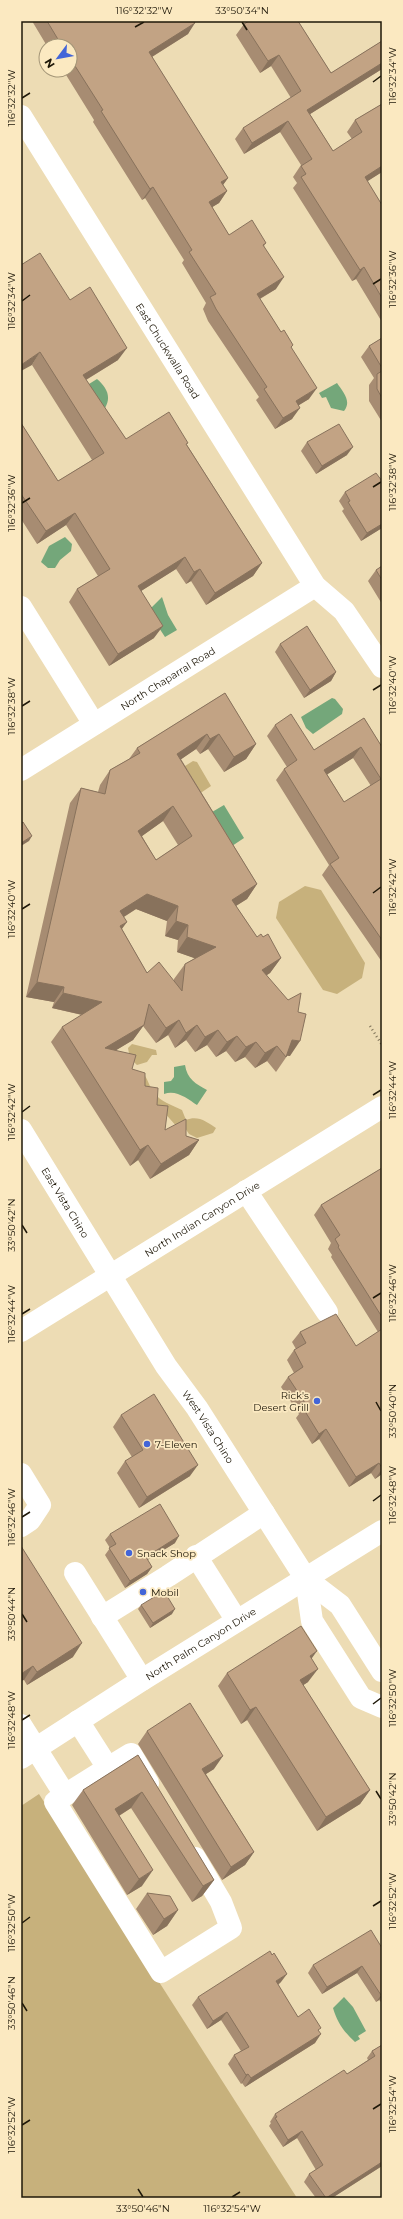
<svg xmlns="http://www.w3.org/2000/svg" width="403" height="2219" font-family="Montserrat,sans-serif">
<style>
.green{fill:#c7b17c}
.water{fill:#74a77a}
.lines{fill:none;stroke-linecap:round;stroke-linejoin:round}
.path{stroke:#7f7359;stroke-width:2.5;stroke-dasharray:1 3;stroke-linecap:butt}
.minor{stroke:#fff;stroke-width:22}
.major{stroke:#fff;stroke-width:22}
.wall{fill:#a78c72;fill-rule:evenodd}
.shaded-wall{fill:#88725c}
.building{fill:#c2a384;stroke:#88725c;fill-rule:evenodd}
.ticks{fill:none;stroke:#1f1809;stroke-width:1.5}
.poi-dot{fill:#4365d8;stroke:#fbe9c1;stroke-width:1.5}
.labels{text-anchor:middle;stroke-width:3.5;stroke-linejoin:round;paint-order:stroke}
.street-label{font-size:10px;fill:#1f1809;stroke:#fbe9c1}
.poi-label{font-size:10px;fill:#1f1809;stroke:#fbe9c1;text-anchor:start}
.neatline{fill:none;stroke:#1f1809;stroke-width:1.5}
.ticks-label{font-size:10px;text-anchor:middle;fill:#1f1809}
</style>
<rect width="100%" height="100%" fill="#eddcb4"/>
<path class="green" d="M193 761 197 762 211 786 190 800 177 771Z
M305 886 321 890 365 963 362 978 337 994 323 990 276 918 279 902Z
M132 1044 156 1050 157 1055H152L147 1062 137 1065C131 1060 129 1055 128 1048Z
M141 1072C149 1078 148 1086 154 1093 161 1102 172 1105 182 1110L186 1120C198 1115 207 1122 216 1128L213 1133 197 1138 189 1134 185 1128H178L154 1101 137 1073Z
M39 1794 297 2198H21V1806Z"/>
<path class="water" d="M97 379C106 387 112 396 105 408L88 388 89 384Z
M337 383C343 392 352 401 344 411L331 408 326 397 322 398 319 393Z
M65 537 72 544 71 551 60 560 55 568H48L41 562 49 546Z
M162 597 168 615 177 630 165 637 148 611Z
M332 698 335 699 343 709 342 714 313 734 306 728 301 717Z
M224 805 244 838 229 848 207 815Z
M185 1065C187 1079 196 1084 207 1090L197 1105C188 1099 176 1089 164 1094V1082L171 1081 174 1077V1067Z
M344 1997 353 2007 366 2031 358 2036 360 2039 355 2042C344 2032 337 2022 333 2008Z"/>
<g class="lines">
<path class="path" d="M370 1026 382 1045"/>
<g class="minor">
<path id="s1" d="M21 116 315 586 344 611 382 667"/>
<path d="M21 607 94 724"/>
<path id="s2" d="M21 770 315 586"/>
<path d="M246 1191 327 1312"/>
<path d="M21 1474 40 1505 30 1520 21 1526"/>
<path d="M196 1556 237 1621"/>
<path d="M75 1573 142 1680"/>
<path d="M306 1579 312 1621 361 1698 382 1707"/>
<path d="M306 1579 340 1605 382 1671"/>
<path d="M102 1617 168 1576 264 1513"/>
<path d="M21 1725 65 1795 108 1768 78 1721"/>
<path d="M108 1768 131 1754 148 1783"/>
<path d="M65 1795 55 1802 161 1972 231 1928 221 1902 195 1858"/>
</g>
<g class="major">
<path id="s3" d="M21 1130 166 1366 197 1408 306 1579"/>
<path id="s4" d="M21 1331 382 1107"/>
<path id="s5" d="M21 1758 142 1680 382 1531"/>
</g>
</g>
<path class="wall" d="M32 21H194L188 34 152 57 228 178 223 185 227 191 219 203 212 207 229 235 266 243 264 246 276 289 260 299 281 332 293 345 291 348 309 399 298 405 292 419 275 429 256 400 259 397 208 321 203 309 206 303 182 263 184 260 145 198 142 200 93 122 94 120 63 70H70V46H47Z
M246 21H298L331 73 382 41V69L310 114 333 151 352 139 347 132 355 120 382 104V172L367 181 382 205V322L356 279 352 281 293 188 297 183 293 177 301 165 280 132 244 154 235 139 243 128 291 98 271 66 260 73 236 35 244 24 247 22Z
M70 300 118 360 86 380 126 439 187 445 262 563 253 576 206 605 191 581 186 584 176 569 141 591 154 638 109 666 69 602 77 589 98 576 66 525 37 544 21 519V423L58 481 92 460 32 365Z
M382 338V422L369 401V385L374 378 361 357 369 346Z
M307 442 347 455 316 474 301 451Z
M382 481V528L361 541 342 511 344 509 339 501 345 492Z
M382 566V604L368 581 376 570Z
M280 644 336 672 331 681 304 698 275 652Z
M225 693 256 744 246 759 224 772 208 749 200 754 196 749 181 759 257 884 247 899 236 906 257 937H263L281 958 270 973 267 975 290 1056H287L276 1072 267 1061 255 1068 245 1057 235 1062 226 1051 216 1057 207 1045 195 1052 186 1040 175 1048 168 1035 156 1043 143 1026 133 1040 116 1050 132 1069 145 1086 157 1105 165 1130 199 1140 189 1155 150 1179 138 1160 130 1166 51 1042 62 1027 82 1015 52 1008 54 1002 26 997 70 803 81 788 98 792 100 785 110 770 129 759 137 748ZM163 821 178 845 156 860 142 836ZM136 909 167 921 165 936 178 940 177 952 195 958 185 964 174 979V981L147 973 122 929 124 917Z
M364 718 382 747V962L322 875 329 865 276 780 284 769 287 767 267 736 275 725 314 750ZM353 758 371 786 344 802 327 774Z
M382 1168V1474L375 1479 371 1473 349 1487 319 1439 312 1444 296 1418 299 1414 281 1387 288 1377 294 1373 287 1360 294 1350 296 1349 292 1342 300 1332 356 1346 378 1332 331 1257 332 1255 328 1249 331 1243 314 1215 321 1205Z
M121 1415 190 1476 139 1508 117 1473 125 1461 132 1457 113 1427Z
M110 1534 175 1543 147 1560 152 1567 147 1574 125 1588 105 1555 110 1548 105 1540Z
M21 1546 73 1657 27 1685 24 1680Z
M141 1605 172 1614 150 1628 138 1609Z
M312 1659 308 1682 303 1685 370 1790 360 1804 317 1831 247 1720 241 1724 218 1686 227 1673Z
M147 1731 214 1769 206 1774 254 1852 245 1865 222 1880 138 1744Z
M138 1755 214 1880 202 1896 192 1902 131 1808 119 1816 142 1886 127 1895 72 1805 83 1790Z
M147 1893 178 1910 167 1926 153 1935 136 1909Z
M382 1948V2002H381L379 2000 376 2002 357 1973 322 1994 308 1973 313 1965Z
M281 1982 278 1985 298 2017 319 2031 315 2043 245 2087 242 2083 241 2084 228 2064 234 2055 241 2051 221 2020 207 2029 192 2005 198 1997Z
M382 2045V2166L332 2198H316L304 2182 309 2174 316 2170 297 2138 283 2147 269 2126 271 2123 270 2122 275 2114 347 2074 368 2060 367 2058 372 2051Z"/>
<path class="shaded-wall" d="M195 23 188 34 142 63 149 52Z
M279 55 271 66 260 73 268 61Z
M382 63V69L299 121 307 110Z
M288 121 280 132 244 154 252 143Z
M382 166V172L357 188 365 177Z
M228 178 220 189 221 182Z
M153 187 145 198 142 200 150 189Z
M227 191 219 203 201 214 209 202Z
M364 267 356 279 352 281 360 270Z
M284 277 276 289 249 305 257 294Z
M127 348 118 360 74 387 83 375Z
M40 352 32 365 21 371V365Z
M317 388 309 399 288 412 296 401Z
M300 408 292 419 275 429 283 418Z
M353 447 347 455 316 474 322 466Z
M75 513 66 525 37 544 46 531Z
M382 524V528L361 541 367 533Z
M185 557 176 569 130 598 138 586Z
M262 563 253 576 206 605 215 593Z
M200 569 191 581 186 584 194 572Z
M163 626 154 638 109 666 118 654Z
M336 672 331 681 304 698 310 690Z
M207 734 196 749 167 769 177 754Z
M219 734 208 749 200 754 210 739Z
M256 744 246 759 224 772 234 757Z
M361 747 353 758 317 781 324 770Z
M173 806 163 821 128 846 138 831Z
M32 836 29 841 21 846V843Z
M257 884 247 899 221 915 232 900Z
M147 894 178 906 167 921 136 909 109 926 120 911Z
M176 921 188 925 178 940 165 936Z
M127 922 116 937 120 926Z
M187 937 216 947 205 962 177 952Z
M281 958 270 973 251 985 262 970Z
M37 982 64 987 54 1002 26 997Z
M63 993 102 1002 92 1017 52 1008Z
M179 1020 168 1035 156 1043 166 1028Z
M144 1025 133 1040 95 1063 105 1048Z
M197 1025 186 1040 175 1048 186 1033Z
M218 1030 207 1045 195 1052 205 1037Z
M237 1036 226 1051 216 1057 227 1042Z
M292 1040 300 1041 290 1056 285 1055Z
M256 1042 245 1057 235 1062 246 1047Z
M277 1046 267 1061 255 1068 265 1053Z
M199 1140 189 1155 150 1179 161 1164Z
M148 1145 138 1160 130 1166 140 1150Z
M326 1429 319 1439 312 1444 319 1434Z
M379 1463 371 1473 349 1487 356 1477Z
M198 1465 190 1476 139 1508 147 1497Z
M382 1469V1474L375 1479Z
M179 1536 175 1543 141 1564 146 1557Z
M152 1567 147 1574 125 1588 130 1581Z
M175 1609 172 1614 150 1628 153 1623Z
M82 1643 73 1657 27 1685 37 1672Z
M317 1651 307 1665 310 1656Z
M33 1666 24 1680 21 1681V1674Z
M318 1669 308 1682 290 1694 300 1680Z
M256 1707 247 1720 241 1724 250 1710Z
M223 1756 214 1769 193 1782 202 1769Z
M370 1790 360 1804 317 1831 326 1817Z
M142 1792 131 1808 104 1825 115 1809Z
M254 1852 245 1865 222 1880 231 1867Z
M153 1870 142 1886 127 1895 139 1879Z
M214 1880 202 1896 192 1902 203 1886Z
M178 1910 167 1926 153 1935 164 1919Z
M362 1966 357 1973 322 1994 327 1987Z
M287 1974 281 1982 270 1990 276 1981Z
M382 1994V1996L379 2000 376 2002Z
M227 2012 221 2020 207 2029 213 2021Z
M321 2034 315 2043 245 2087 251 2078Z
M248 2074 242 2083 241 2084 246 2075Z
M302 2131 297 2138 283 2147 288 2140Z
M382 2162V2166L332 2198H325Z"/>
<path class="building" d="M47 21H194L195 23 149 52 228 178 221 182 227 191 209 202 229 235 252 220 266 243 263 245 284 277 257 294 281 332 284 330 293 345 291 347 317 388 296 401 300 408 283 418 264 389 267 387 216 309 210 297 216 294 189 252 192 250 153 187 150 189 101 111 103 110 70 58V46H62Z
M249 21H298L331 73 382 41V63L307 110 333 151 362 132 355 120 382 104V166L365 177 382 205V298L364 267 360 270 301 177 306 174 301 166 312 159 288 121 252 143 243 128 301 91 279 55 268 61 244 24Z
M40 253 70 300 90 287 127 348 83 375 126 439 169 412 188 443 186 444 262 563 215 593 200 569 194 572 185 557 138 586 163 626 118 654 77 589 110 569 75 513 46 531 21 494V423L58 481 104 453 40 352 21 365V265Z
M382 338V368L369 346Z
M382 371V398L377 389V374Z
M339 424 353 447 322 466 307 442Z
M376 473 382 481V524L367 533 348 502 350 501 345 492Z
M382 566V580L376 570Z
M307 626 336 672 310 690 280 644Z
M225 693 256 744 234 757 219 734 210 739 207 734 177 754 257 884 232 900 257 937 261 934 263 937 268 934 281 958 262 970 288 1000 301 993 298 1012 306 1014 300 1041 292 1040 286 1057 277 1046 265 1053 256 1042 246 1047 237 1036 227 1042 218 1030 205 1037 197 1025 186 1033 179 1020 166 1028 149 1004 144 1025 105 1048 136 1055 132 1069 145 1073V1086L158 1088 157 1105 168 1106 165 1130 186 1119V1136L199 1140 161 1164 148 1145 140 1150 62 1027 102 1002 63 993 64 987 37 982 81 788 105 794 110 770 140 753 137 748ZM173 806 192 836 156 860 138 831ZM147 894 178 906 176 921 188 925 187 937 216 947 185 964 182 991 159 962 147 973 120 926 127 922 120 911Z
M291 714 314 750 364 718 382 747V940L330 864 339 858 284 769 297 760 275 725ZM361 747 381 779 344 802 324 770Z
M23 822 32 836 21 843V823Z
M382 1168V1317L338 1247 339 1246 335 1239 340 1235 321 1205Z
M336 1314 356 1346 382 1329V1370L381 1371 382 1372V1468L379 1463 356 1477 326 1429 319 1434 303 1408 307 1406 288 1377 303 1367 294 1350 306 1343 300 1332Z
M154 1394 198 1465 147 1497 125 1461 143 1450 121 1415Z
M160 1504 179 1536 146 1557 152 1567 130 1581 109 1548 116 1544 110 1534Z
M21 1546 82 1643 37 1672 33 1666 21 1674Z
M164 1591 175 1609 153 1623 141 1605Z
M301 1626 317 1651 310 1656 318 1669 300 1680 370 1790 326 1817 256 1707 250 1710 227 1673Z
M190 1703 223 1756 202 1769 254 1852 231 1867 147 1731Z
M138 1755 214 1880 203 1886 142 1792 115 1809 153 1870 139 1879 83 1790Z
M147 1893 170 1896 178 1910 164 1919Z
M371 1930 382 1948V1994L381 1995 362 1966 327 1987 313 1965Z
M270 1951 272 1955 274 1953 287 1974 276 1981 298 2017 309 2009 321 2028 318 2030 321 2034 251 2078 248 2074 246 2075 234 2055 249 2047 227 2012 213 2021 198 1997Z
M382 2045V2162L326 2198 309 2174 323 2165 302 2131 288 2140 275 2118 277 2117 275 2114 344 2070 347 2074 375 2056 372 2051Z"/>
<path class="ticks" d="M242 22 247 30M135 27 144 22M373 82 381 76M22 98 30 93M373 284 381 279M22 301 30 295M373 487 381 482M22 503 30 498M373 690 381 685M22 706 30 701M373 893 381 887M22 909 30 904M373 1095 381 1090M22 1112 30 1106M22 1225 27 1233M373 1298 381 1293M22 1314 30 1309M376 1402 381 1411M373 1501 381 1495M22 1517 30 1512M22 1614 27 1622M373 1704 381 1698M22 1720 30 1715M376 1791 381 1799M373 1906 381 1901M22 1923 30 1917M22 2003 27 2011M373 2109 381 2104M22 2125 30 2120M138 2189 143 2197M232 2197 240 2192"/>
<g class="poi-dot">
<circle cx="317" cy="1401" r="4"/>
<circle cx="147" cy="1444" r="4"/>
<circle cx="129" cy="1553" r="4"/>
<circle cx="143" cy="1592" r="4"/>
</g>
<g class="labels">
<g class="street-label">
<text dy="4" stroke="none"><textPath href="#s1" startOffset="277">East Chuckwalla Road</textPath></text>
<text dy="4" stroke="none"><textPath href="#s2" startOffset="173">North Chaparral Road</textPath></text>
<text dy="4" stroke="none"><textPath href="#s3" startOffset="85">East Vista Chino</textPath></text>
<text dy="4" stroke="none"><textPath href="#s4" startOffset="213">North Indian Canyon Drive</textPath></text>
<text dy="4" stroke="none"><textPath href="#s3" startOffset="351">West Vista Chino</textPath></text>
<text dy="4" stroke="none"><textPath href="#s5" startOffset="213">North Palm Canyon Drive</textPath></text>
</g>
<g class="poi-label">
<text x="309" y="1399" text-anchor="end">Rick's<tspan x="309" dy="12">Desert Grill</tspan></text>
<text x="155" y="1448">7-Eleven</text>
<text x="137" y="1557">Snack Shop</text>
<text x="151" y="1596">Mobil</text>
</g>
</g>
<rect width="403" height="2219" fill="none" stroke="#fbe9c1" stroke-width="44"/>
<g transform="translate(58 58) rotate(238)"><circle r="19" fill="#fbe9c1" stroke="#a39577"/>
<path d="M0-3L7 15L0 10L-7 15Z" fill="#4365d8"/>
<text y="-6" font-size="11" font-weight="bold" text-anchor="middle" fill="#1f1809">N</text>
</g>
<rect x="22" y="22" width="359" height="2175" class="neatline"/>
<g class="ticks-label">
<text x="144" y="14">116°32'32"W</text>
<text x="242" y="14">33°50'34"N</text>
<text transform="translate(392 76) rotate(-90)" y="4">116°32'34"W</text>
<text transform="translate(11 98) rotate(-90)" y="4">116°32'32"W</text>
<text transform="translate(392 279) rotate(-90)" y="4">116°32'36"W</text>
<text transform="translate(11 301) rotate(-90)" y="4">116°32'34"W</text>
<text transform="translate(392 482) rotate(-90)" y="4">116°32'38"W</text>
<text transform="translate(11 503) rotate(-90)" y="4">116°32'36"W</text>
<text transform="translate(392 685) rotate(-90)" y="4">116°32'40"W</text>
<text transform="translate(11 706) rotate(-90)" y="4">116°32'38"W</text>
<text transform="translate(392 887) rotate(-90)" y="4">116°32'42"W</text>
<text transform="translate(11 909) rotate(-90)" y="4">116°32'40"W</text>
<text transform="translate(392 1090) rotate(-90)" y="4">116°32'44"W</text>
<text transform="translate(11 1112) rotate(-90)" y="4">116°32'42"W</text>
<text transform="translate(11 1225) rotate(-90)" y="4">33°50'42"N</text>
<text transform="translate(392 1293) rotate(-90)" y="4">116°32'46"W</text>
<text transform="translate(11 1314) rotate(-90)" y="4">116°32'44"W</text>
<text transform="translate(392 1411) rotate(-90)" y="4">33°50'40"N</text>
<text transform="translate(392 1495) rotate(-90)" y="4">116°32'48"W</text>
<text transform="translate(11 1517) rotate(-90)" y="4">116°32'46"W</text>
<text transform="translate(11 1614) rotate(-90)" y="4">33°50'44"N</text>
<text transform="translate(392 1698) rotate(-90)" y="4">116°32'50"W</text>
<text transform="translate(11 1720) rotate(-90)" y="4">116°32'48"W</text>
<text transform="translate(392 1799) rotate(-90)" y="4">33°50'42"N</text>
<text transform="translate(392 1901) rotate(-90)" y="4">116°32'52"W</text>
<text transform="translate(11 1923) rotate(-90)" y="4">116°32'50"W</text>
<text transform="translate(11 2003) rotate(-90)" y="4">33°50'46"N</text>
<text transform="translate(392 2104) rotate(-90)" y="4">116°32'54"W</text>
<text transform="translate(11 2125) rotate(-90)" y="4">116°32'52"W</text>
<text x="143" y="2212">33°50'46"N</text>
<text x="232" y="2212">116°32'54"W</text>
</g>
</svg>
